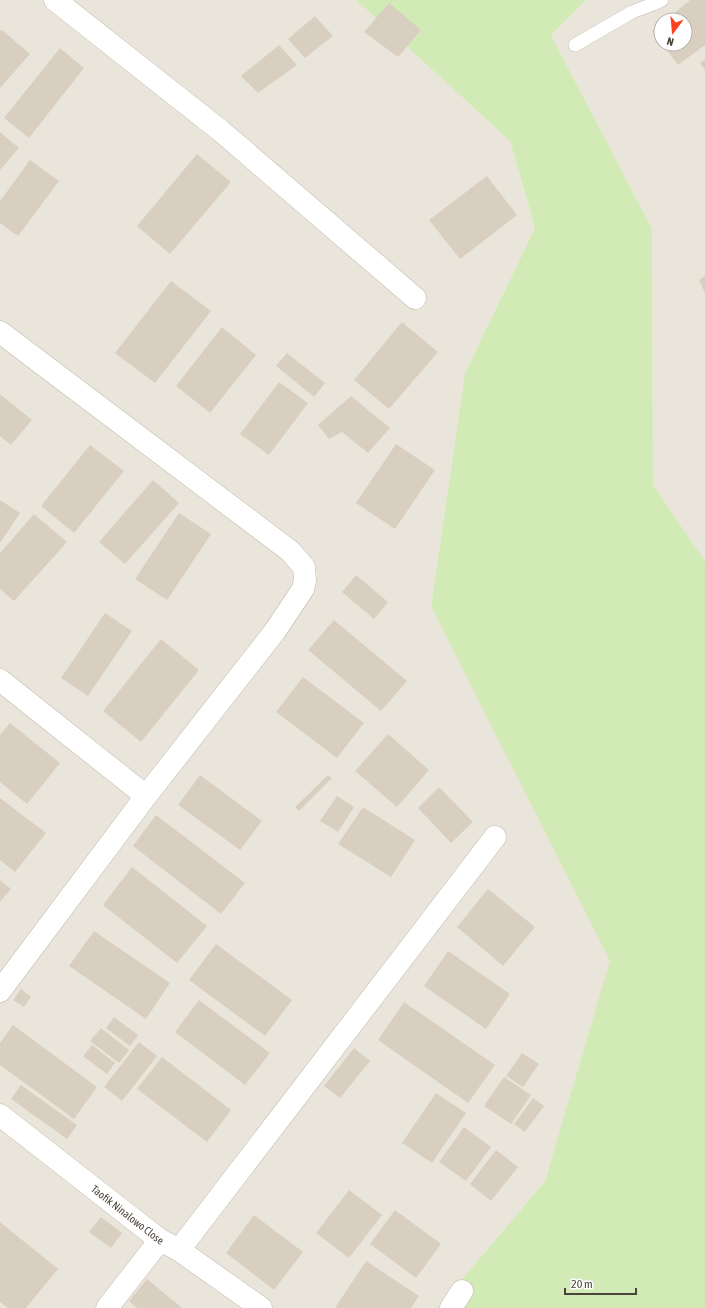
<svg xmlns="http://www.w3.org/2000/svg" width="705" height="1308" font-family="'Asap Condensed',sans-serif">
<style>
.residential{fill:#eae5da;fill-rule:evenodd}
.green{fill:#d2eab5}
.building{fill:#d8cfc1}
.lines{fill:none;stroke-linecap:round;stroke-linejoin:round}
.lane-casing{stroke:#c2bbae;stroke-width:14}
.street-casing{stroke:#c2bbae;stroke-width:23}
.lane{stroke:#fff;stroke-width:13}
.street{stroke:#fff;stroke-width:22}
.labels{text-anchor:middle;stroke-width:4;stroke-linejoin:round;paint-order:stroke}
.street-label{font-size:11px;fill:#4b4439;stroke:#fff}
</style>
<rect width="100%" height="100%" fill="#f6f3ec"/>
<path class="residential" d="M0 0H356L510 141 535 228 465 373 431 606 611 961 545 1181 438 1308H0Z
M586 0H705V561L653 485 652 229 551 35ZM661 20H685V44H661Z"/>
<path class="green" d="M356 0H586L551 35 652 229 653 485 705 561V1308H438L545 1181 610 961 431 606 465 373 535 228 510 141Z"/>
<path class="building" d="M690 0H705V45L678 65 662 44H685V20H666Z
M389 3 421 30 398 57 364 32Z
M315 16 333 36 305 58 288 39Z
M661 24V43L652 31Z
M2 30 30 54 0 88V31Z
M279 45 297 65 258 93 241 76Z
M60 48 84 68 29 138 4 118Z
M705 60V70L700 63Z
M0 132 19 148 0 170Z
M197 154 231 182 170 254 137 226Z
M30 160 59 181 18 236 0 223V201Z
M487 176 517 215 460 259 429 220Z
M705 276V293L699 280Z
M171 281 211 311 155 383 115 353Z
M402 322 438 352 389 409 354 380Z
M222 327 256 355 210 413 176 386Z
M287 353 325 383 314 397 276 366Z
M279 382 308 403 269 455 240 434Z
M0 394 32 420 11 445 0 436Z
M351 396 390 428 368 453 342 432 329 439 318 425Z
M396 444 435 470 395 529 356 503Z
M90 445 124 471 74 533 41 506Z
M153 480 179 503 125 564 99 542Z
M0 500 20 513 0 543Z
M179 513 211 534 167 600 135 579Z
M34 514 67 542 14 601 0 589V553Z
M356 575 388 602 374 619 342 592Z
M105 613 132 631 88 696 61 678Z
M334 620 407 681 381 711 308 650Z
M161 639 199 670 141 742 103 711Z
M303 677 364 723 337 758 276 712Z
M10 723 60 763 27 804 0 782V735Z
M388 734 429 770 397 807 355 771Z
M200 775 262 821 240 850 178 805Z
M328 775 332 778 299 811 295 807Z
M439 787 473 822 451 843 418 808Z
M337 796 354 807 338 832 320 821Z
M0 798 46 833 15 872 0 860Z
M363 807 415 840 391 877 338 844Z
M156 815 245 883 221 914 133 846Z
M132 867 207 926 177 963 103 905Z
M0 880 11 889 0 902Z
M488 889 535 927 503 966 457 927Z
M94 931 170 983 146 1019 69 966Z
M216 944 292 1000 265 1036 189 980Z
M448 951 510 994 486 1029 424 986Z
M21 989 31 997 24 1007 13 1000Z
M199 1000 270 1053 245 1085 175 1032Z
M404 1002 495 1065 468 1103 378 1040Z
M114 1017 138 1035 130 1046 106 1028Z
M13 1025 97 1087 74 1119 0 1065V1043Z
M101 1028 129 1050 119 1063 90 1041Z
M139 1042 157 1056 122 1101 104 1087Z
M92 1045 115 1063 107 1074 83 1056Z
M354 1048 370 1061 340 1098 324 1086Z
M522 1053 539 1064 523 1087 506 1076Z
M162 1057 231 1110 207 1142 137 1089Z
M504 1077 531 1095 511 1124 484 1106Z
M21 1085 77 1125 67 1139 11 1099Z
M436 1093 466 1113 432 1163 402 1143Z
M533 1098 544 1106 525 1132 514 1124Z
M464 1127 491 1147 466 1181 439 1162Z
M496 1150 518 1167 491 1201 470 1184Z
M349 1190 382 1215 349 1258 316 1233Z
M395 1210 441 1244 416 1278 370 1244Z
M254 1215 303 1252 274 1290 226 1253Z
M101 1217 122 1233 111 1248 89 1232Z
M0 1222 58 1269 26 1308H8L0 1302Z
M366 1261 419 1296 411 1308H335Z
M147 1279 182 1308H137L129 1301Z"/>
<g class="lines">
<g class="lane-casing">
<path id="lane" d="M575 45 632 12 656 3 662 0"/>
</g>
<g class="street-casing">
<g id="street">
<path d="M55 0 221 131 415 298"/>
<path d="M0 332 290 551 304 567 305 580 303 589 275 631 146 796 0 991"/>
<path d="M0 680 146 796"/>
<path id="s1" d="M0 1115 160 1240 179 1250 261 1308"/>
<path d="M179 1250 495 837"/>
<path d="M107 1308 160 1240"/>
<path d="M451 1308 462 1291"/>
</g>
</g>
<use href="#lane" class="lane"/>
<use href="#street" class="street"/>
</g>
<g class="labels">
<g class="street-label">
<text dy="4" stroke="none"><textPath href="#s1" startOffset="162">Taofik Ninalowo Close</textPath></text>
</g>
</g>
<g transform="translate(673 32) rotate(196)"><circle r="19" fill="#ffffff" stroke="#b7b4b0"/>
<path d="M0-3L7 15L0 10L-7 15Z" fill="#fc3f1d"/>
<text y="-6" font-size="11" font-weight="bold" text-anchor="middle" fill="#4b4439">N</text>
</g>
<path d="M565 1288v6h71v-6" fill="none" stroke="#4b4439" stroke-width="2"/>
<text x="571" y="1288" font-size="12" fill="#4b4439" stroke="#ffffff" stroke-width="3" paint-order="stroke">20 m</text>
</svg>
